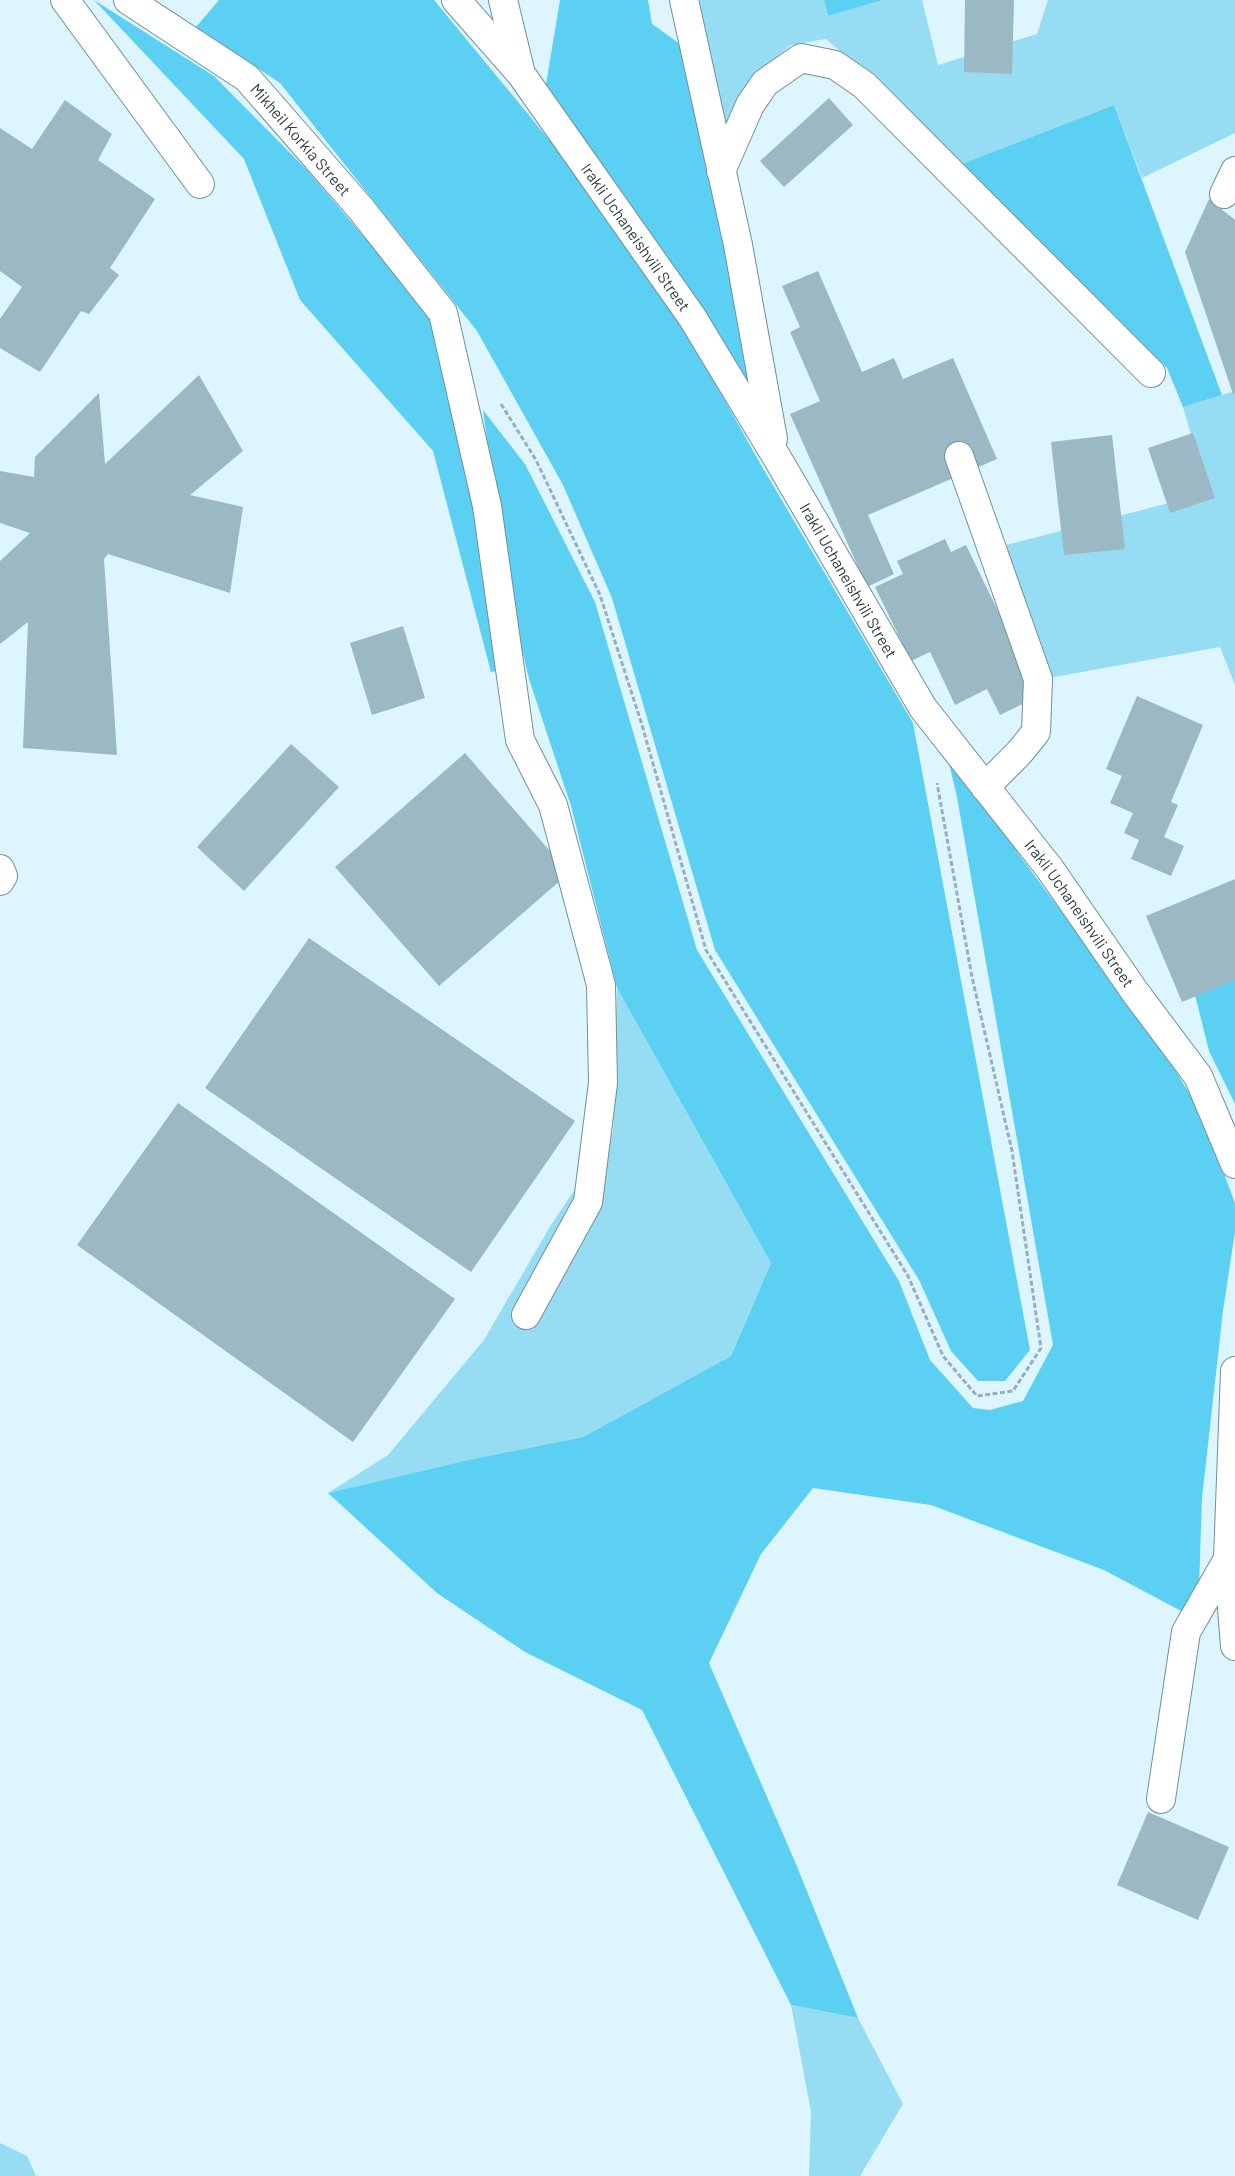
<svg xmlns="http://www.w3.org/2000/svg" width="1235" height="2176" font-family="Barlow,sans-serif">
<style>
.green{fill:#96ddf3}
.forest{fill:#5bd0f3}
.building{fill:#9ab9c4}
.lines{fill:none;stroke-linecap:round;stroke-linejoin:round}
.minor-casing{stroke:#72909a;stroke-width:30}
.path{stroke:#99aeb5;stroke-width:3;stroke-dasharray:5 2.5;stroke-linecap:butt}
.minor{stroke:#fff;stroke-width:28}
.labels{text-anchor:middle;stroke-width:5;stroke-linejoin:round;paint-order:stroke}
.street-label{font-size:16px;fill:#2e3b3f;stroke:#dcf5fe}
</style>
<rect width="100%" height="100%" fill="#dcf5fe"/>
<path class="green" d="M700 0H824L828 16 883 0H922L938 65 1037 34 1048 0H1235V133L1142 178 1114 105 959 165 858 67 826 39 791 45 772 61 725 134 698 9Z
M1235 391V685L1220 647 1049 678 1002 546 1208 493 1183 407Z
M617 988 771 1263 731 1356 583 1437 468 1460 328 1493 388 1455 484 1340 551 1225 613 1132Z
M791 2005 858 2018 903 2104 860 2176H809L811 2112Z
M0 2143 27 2156 36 2176H0Z"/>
<path class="forest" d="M94 0 214 76 307 170 436 321 471 491 503 670 491 672 433 451 300 300 244 159Z
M219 0H434L574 170 688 334 757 458 913 723 1030 1350 1005 1381H978L951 1351 919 1280 715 950 612 598 563 485 477 331 280 83 196 27Z
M560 0H648L652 24 683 46 756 396 546 84Z
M824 0H883L828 16Z
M1114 105 1222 395 1183 407 1167 368 959 165Z
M483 410 525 464 595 602 697 950 899 1281 930 1360 973 1408 990 1410 1023 1401 1053 1345 957 797 948 759 1160 1044 1202 1115 1235 1203V1232L1223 1311 1202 1498 1198 1620 1104 1570 931 1505 813 1488 761 1554 709 1663 796 1864 858 2018 791 2005 642 1710 525 1652 437 1593 328 1493 468 1460 583 1437 731 1356 771 1263 617 988 571 806 529 679 506 583Z
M1235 973V1104L1209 1051 1193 987Z"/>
<path class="building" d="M965 0H1014L1012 74 964 72Z
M829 98 853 125 784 187 760 161Z
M65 100 112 134 98 160 155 199 110 268 119 275 89 314 81 311 40 372 0 348V319L22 287 0 271V128L32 149Z
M1209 199 1235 220V393L1233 394 1185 252Z
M818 271 862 372 894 358 903 379 953 358 997 459 868 515 894 574 867 587 790 414 820 401 790 332 800 327 782 286Z
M199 375 243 451 190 495 243 507 230 593 108 554 104 559 117 755 23 748 28 622 0 644V561L30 533 0 523V471L34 477 35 457 99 393 105 464Z
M1193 433 1215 498 1170 513 1148 448Z
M1112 435 1125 549 1064 555 1051 442Z
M945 539 951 552 966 545 1039 696 1000 715 987 689 955 705 930 652 911 661 875 587 903 574 897 561Z
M403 626 425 698 372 715 350 643Z
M1137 696 1203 725 1171 802 1178 805 1164 837 1184 846 1171 876 1131 859 1139 840 1124 833 1133 813 1110 803 1122 776 1106 769Z
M291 744 339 787 244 891 197 847Z
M465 753 569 873 439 986 335 867Z
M1235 879V980L1182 1002 1146 916Z
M309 938 575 1121 471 1272 205 1088Z
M178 1103 455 1299 353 1442 77 1245Z
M1148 1812 1229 1847 1198 1920 1117 1885Z"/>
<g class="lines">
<g class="minor-casing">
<g id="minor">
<path d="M65 0 200 184"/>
<path id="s1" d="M128 0 247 78 361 209 443 313 487 506 520 740 553 805 601 985 603 1083 588 1202 526 1315"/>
<path id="s2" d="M456 0 521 74 692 317 776 456 923 708 1050 869 1135 992 1198 1076 1235 1164"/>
<path d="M503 0 520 70"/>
<path d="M684 0 738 245 773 439"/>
<path d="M721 171 750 105 765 83 801 58 835 65 864 85 1151 373"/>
<path d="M1224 194 1235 171"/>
<path d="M959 456 1038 679 1036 732 1019 753 985 787"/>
<path d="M0 869 3 876 0 881"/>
<path d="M1235 1371 1228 1559 1235 1646"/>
<path d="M1161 1799 1186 1632 1228 1559"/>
</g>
</g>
<path class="path" d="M501 404 536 460 600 595 642 725 706 950 908 1276 943 1356 977 1396 1013 1391 1041 1348 1012 1151 972 977 937 783"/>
<use href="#minor" class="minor"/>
</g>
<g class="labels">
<g class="street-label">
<text dy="6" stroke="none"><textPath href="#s1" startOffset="224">Mikheil Korkia Street</textPath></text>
<text dy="6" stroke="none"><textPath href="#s2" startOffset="298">Irakli Uchaneishvili Street</textPath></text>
<text dy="6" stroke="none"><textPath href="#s2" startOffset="702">Irakli Uchaneishvili Street</textPath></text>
<text dy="6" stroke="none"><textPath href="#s2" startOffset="1108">Irakli Uchaneishvili Street</textPath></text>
</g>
</g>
</svg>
